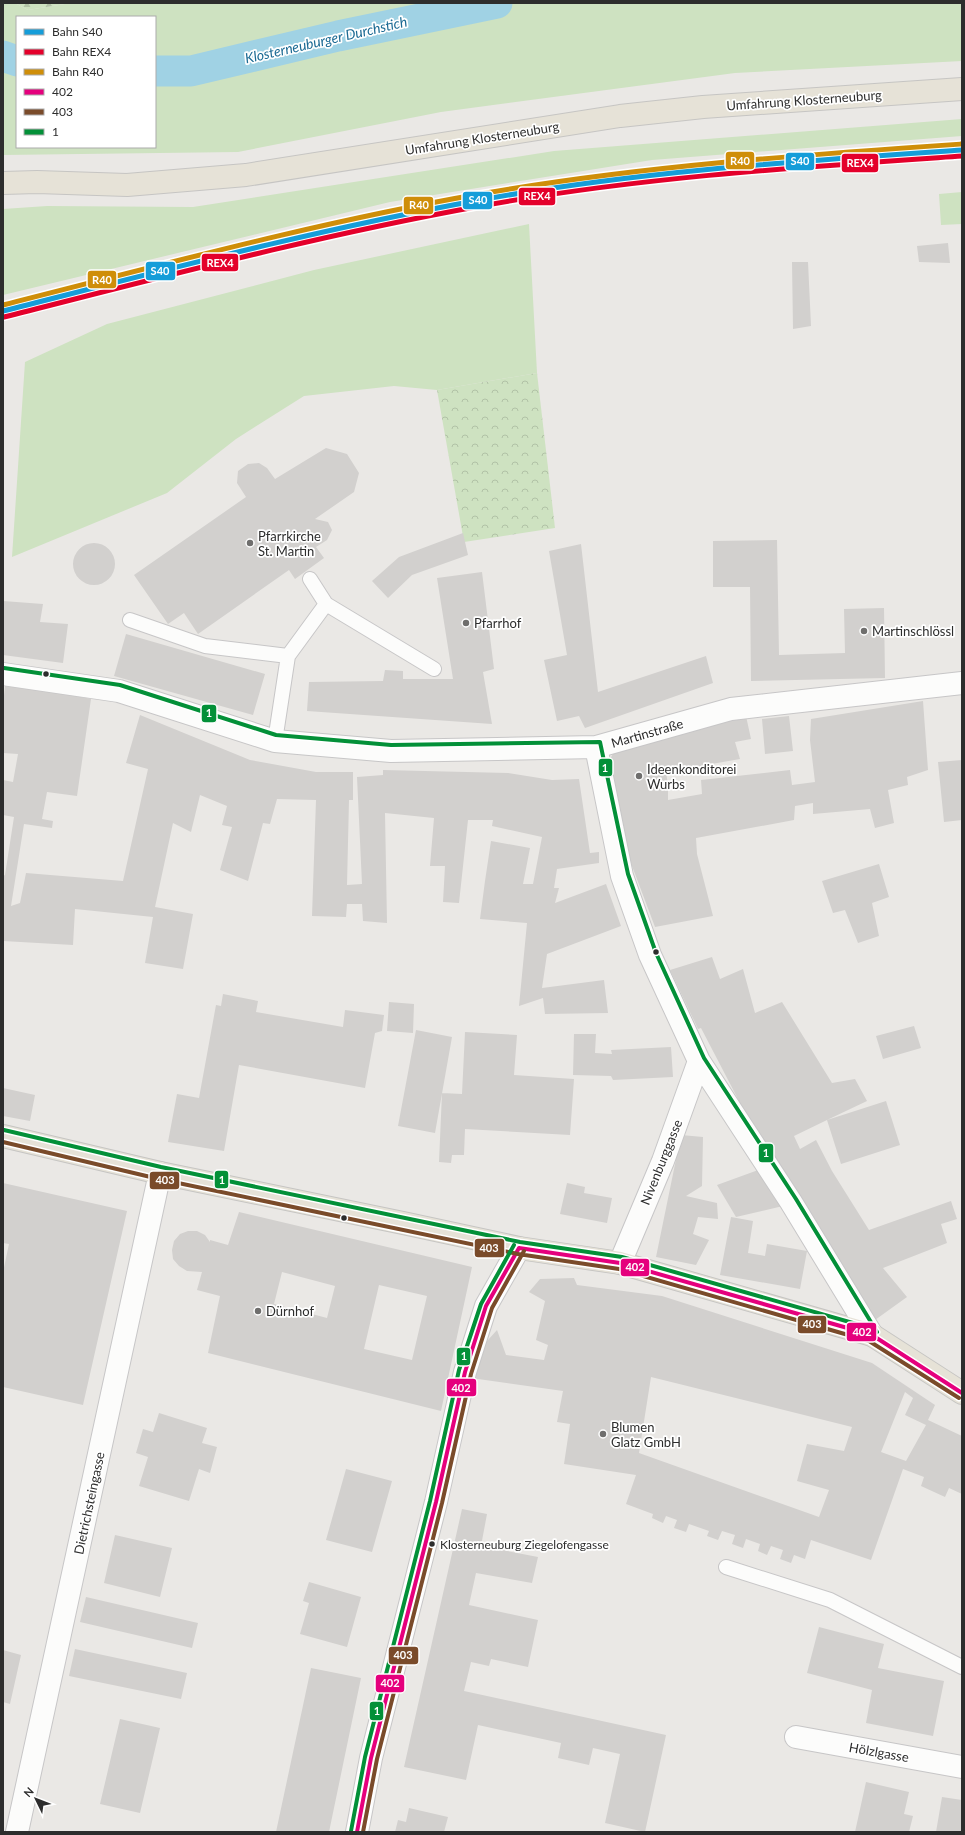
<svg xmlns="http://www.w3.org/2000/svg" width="965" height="1835" font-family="Lato,sans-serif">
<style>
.grass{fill:#cee2c1;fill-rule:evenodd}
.forest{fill:url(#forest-firs)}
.park{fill:url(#park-crowns)}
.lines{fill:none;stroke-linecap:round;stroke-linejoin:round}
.canal{stroke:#a0d2e4;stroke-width:31}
.building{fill:#d2d0ce;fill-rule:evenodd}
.service-casing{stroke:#c7c6c7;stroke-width:16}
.minor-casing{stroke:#c7c6c7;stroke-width:24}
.primary-casing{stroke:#c6c5c3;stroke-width:24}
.service{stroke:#fcfcfb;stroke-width:14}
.minor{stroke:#fcfcfb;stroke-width:22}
.primary{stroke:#e6e2d7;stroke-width:22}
.bus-1-casing{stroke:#fff;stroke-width:7}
.bus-2-casing{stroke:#fff;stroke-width:7}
.bus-3-casing{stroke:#fff;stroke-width:7}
.bus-1{stroke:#e5007d;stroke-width:4}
.bus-2{stroke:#7a4b2a;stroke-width:4}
.bus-3{stroke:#039038;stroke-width:4}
.rail-1-casing{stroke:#fff;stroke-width:8}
.rail-2-casing{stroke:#fff;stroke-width:8}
.rail-3-casing{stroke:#fff;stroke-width:8}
.rail-1{stroke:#159dd9;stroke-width:5}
.rail-2{stroke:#e4002b;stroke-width:5}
.rail-3{stroke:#cf8e09;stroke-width:5}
.poi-dot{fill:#6f6e6d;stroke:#fff;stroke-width:1.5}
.bus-dot{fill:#2d2d2d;stroke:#fff;stroke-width:1.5}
.labels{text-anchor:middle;stroke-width:3.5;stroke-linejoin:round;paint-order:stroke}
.bus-label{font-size:12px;fill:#2d2d2d;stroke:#fff;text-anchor:start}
.street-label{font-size:13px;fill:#2d2d2d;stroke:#fff}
.poi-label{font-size:13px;fill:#2d2d2d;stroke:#fff;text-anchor:start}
.water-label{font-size:14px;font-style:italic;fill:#1b6a93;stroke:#fff}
.line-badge{stroke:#fff;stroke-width:1.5}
.badge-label{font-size:11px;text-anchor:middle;font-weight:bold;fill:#fff}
</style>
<defs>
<pattern id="forest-firs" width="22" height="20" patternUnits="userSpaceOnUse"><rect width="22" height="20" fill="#cee2c1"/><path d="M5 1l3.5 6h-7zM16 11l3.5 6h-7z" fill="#b1c2a6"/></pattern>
<pattern id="park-crowns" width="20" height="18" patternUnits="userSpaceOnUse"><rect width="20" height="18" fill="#cee2c1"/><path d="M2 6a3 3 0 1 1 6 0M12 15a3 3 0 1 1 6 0" fill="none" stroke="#b1c2a6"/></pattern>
</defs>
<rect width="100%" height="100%" fill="#eae8e5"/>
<path class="grass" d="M3 3H15L28 10 71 3H962V61L735 73 441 112 238 152 3 155ZM17 17H155V147H17Z
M962 119V136L652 160 390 202 3 295V209L47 206 193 207 554 151Z
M962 192V224L941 225 939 194Z
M529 224 537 373 437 390 394 386 304 396 236 439 167 493 12 557 25 362 107 324 314 270Z"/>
<path class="forest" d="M15 3H71L28 10Z"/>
<path class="park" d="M537 373 555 528 464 542 437 390Z"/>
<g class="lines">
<path class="canal" d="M3 56 17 61
M155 71H191L338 36 497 3"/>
</g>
<path class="building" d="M948 243 950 263 919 262 917 246Z
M792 262H808L811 326 793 329Z
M326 448 347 454 359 473 354 492 315 519 328 522 332 530 327 540 316 547 324 558 295 579 289 570 198 634 184 613 168 624 134 575 246 497 237 483 238 471 248 464 259 463 267 468 275 479Z
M463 533 468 555 412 575 388 598 372 581 399 557Z
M777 540 779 655 845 653 844 609 884 608 885 678 751 681 750 587H713V541Z
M73 564a21 21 0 1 1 42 0a21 21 0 1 1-42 0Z
M581 544 598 692 706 656 713 683 585 728 579 716 557 721 544 660 567 655 549 551Z
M482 572 494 669 483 672 492 724 307 711 309 682 383 681 385 670 403 671V679H453L437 578Z
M3 601 43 604 40 622 68 624 63 663 3 655Z
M126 634 265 674 253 715 114 676Z
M5 686 45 690 91 699 77 796 47 792 42 819 53 821 52 828 24 824 11 906 20 903 26 873 123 881 148 769 126 763 140 715 250 760 316 772H353V800H349L347 885 362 884 357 777 383 775V770L508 773 552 780 579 779 590 853 599 852V863L557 869 554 888H559L555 903 606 884 621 926 547 954 542 988 604 980 608 1013 545 1014 543 998 519 1006 527 923 480 919 485 881 491 841 530 848 523 884H533L542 837 492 826 493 820H468L459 903 443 902 445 866H430L434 818 385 813 387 923 363 921 362 904H347L346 917 312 916 316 800 277 799 270 824 263 823 248 881 220 870 232 827 222 825 227 806 200 795 191 832 173 823 155 907 193 914 183 969 145 963 153 917 75 909 73 945 3 941V876L5 875 14 817 3 815V780L13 782 18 754 3 753V705Z
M923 701 928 770 907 777 908 785 888 790 894 823 875 828 870 809 813 814V803L795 806 794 820 696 838 697 854 713 916 655 927 632 866 623 832 608 763 616 748 746 716 751 739 735 742 740 759 666 772 668 785V800L702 794 701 780 790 770 792 785 815 782 810 740 811 719Z
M789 716 793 751 765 754 762 719Z
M962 760V820L944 822 938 762Z
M879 864 889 897 872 903 879 936 858 943 845 910 833 913 822 881Z
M712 957 720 979 743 969 755 1013 782 1002 832 1083 855 1079 867 1101 827 1120 886 1101 900 1145 841 1164 827 1120 794 1136 800 1149 816 1140 832 1171 869 1230 951 1201 957 1219 941 1224 947 1243 883 1268 907 1297 875 1320 751 1124 701 1028 698 1029 670 970Z
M223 994 258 1001 256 1012 343 1027 345 1010 384 1015 382 1031 375 1033 365 1088 239 1065 224 1151 168 1142 177 1094 199 1098 216 1005 221 1006Z
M389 1002 414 1004 413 1033 387 1031Z
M914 1026 921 1048 883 1059 876 1036Z
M416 1030 452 1037 435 1133 398 1126Z
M465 1032 517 1035 514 1075 574 1079 570 1135 465 1129 464 1155H452L451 1163 439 1162 442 1093 462 1094Z
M574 1034H596L595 1053 612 1054 611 1050 671 1047 673 1077 613 1080 611 1076 573 1075Z
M3 1088 35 1095 30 1121 3 1116Z
M681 1135 703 1137 702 1186 686 1196 717 1203 718 1219 698 1217 693 1234 709 1240 696 1265 656 1257Z
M761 1169 783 1206 736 1217 717 1185Z
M3 1183 127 1211 83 1405 3 1387V1272L9 1244 3 1243Z
M567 1183 585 1187 584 1193 612 1198 607 1223 560 1214Z
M239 1212 472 1267 441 1411 208 1353 220 1296 197 1290 202 1272 187 1271 179 1266 173 1259 172 1250 174 1241 180 1234 188 1231H197L205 1235 210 1242V1240L228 1245ZM282 1272 335 1286 327 1318 274 1304ZM379 1285 427 1296 412 1360 364 1349Z
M731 1217 753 1221 748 1253 765 1256 767 1244 807 1251 800 1289 720 1275Z
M574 1278 577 1285 662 1296 872 1363 935 1405 928 1420 962 1436V1494L949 1488 945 1497 921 1486 924 1477 903 1469 871 1560 811 1540 805 1559 794 1555 791 1563 780 1559 783 1550 771 1546 767 1555 758 1551 760 1544 746 1539 743 1548 732 1544 735 1535 722 1531 718 1540 707 1536 709 1531 689 1524 686 1532 674 1528 677 1520 666 1516 663 1523 652 1518 653 1514 626 1504 636 1475 564 1464 570 1424 557 1422 563 1391 471 1378 479 1350 497 1330 506 1355 544 1360 548 1345 536 1340 545 1301 529 1292 540 1279ZM651 1377 852 1427 844 1451 807 1444 797 1481 829 1490 819 1517 639 1453ZM905 1392 913 1398 905 1415 926 1425 906 1461 881 1452Z
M159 1413 207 1428 202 1443 217 1447 210 1473 199 1469 189 1501 139 1486 148 1457 136 1453 143 1429 153 1432Z
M346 1469 392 1481 372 1552 326 1540Z
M462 1509 487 1514 481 1546 538 1557 532 1583 476 1573 469 1605 538 1620 528 1667 491 1659 489 1666 471 1662 464 1691 666 1735 645 1832 605 1823 620 1754 593 1748 589 1765 558 1758 561 1743 478 1725 466 1780 404 1767Z
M115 1535 172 1548 160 1597 104 1583Z
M309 1582 361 1597 347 1647 300 1634 309 1603 303 1601Z
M86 1597 198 1623 192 1648 80 1622Z
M819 1627 884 1644 878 1668 944 1681 933 1736 866 1723 872 1690 807 1673Z
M75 1649 187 1673 181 1699 69 1676Z
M3 1650 21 1655 10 1704 3 1702Z
M311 1668 361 1678 329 1832H276Z
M120 1719 160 1728 140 1813 100 1804Z
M866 1782 909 1792 904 1814 913 1816 909 1832H855Z
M942 1797 962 1800V1832H936Z
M409 1808 448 1817 444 1832H395L398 1820 406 1822Z"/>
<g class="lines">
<g class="service-casing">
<path id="service" d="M310 579 326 604 434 669
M130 620 205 646 288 656
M275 741 288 656 326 604
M726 1567 830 1600 962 1667"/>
</g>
<g class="minor-casing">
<path id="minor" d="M3 674 119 691 275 741 391 751 596 747 731 709 962 683
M596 747 622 876 650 955 699 1061 791 1202 872 1335
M620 1263 663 1161 699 1061
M796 1737 962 1767
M17 1832 160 1173
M357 1832 371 1758 436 1502 465 1372 486 1306 519 1248"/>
</g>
<g class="primary-casing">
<path id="primary" d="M3 183 37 182 127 185 246 175 620 116 703 107 962 89
M3 1136 160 1173 403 1223 519 1248 620 1263 872 1335 962 1393"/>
</g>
<use href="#service" class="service"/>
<use href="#minor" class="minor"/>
<use href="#primary" class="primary"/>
<g class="bus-1-casing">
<path id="bus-1" d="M519 1248 620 1263 872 1335 962 1393
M357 1832 371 1758 436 1502 465 1372 486 1306 519 1248"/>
</g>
<g class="bus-2-casing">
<path id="bus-2" d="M3 1142 159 1179 518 1254 619 1269 869 1341 959 1398
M363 1832 377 1759 442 1503 471 1374 492 1308 524 1251"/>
</g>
<g class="bus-3-casing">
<path id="bus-3" d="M4 668 120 685 276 735 391 745 600 742 628 874 656 953 704 1058 796 1199 877 1332
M4 1130 161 1167 520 1242 622 1257 874 1329
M351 1831 365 1757 430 1501 459 1370 481 1304 514 1245"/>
</g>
<use href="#bus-1" class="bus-1"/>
<use href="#bus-2" class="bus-2"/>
<use href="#bus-3" class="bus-3"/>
<g class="rail-1-casing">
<path id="rail-1" d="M3 311C161 271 319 229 480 200 639 171 801 161 962 150"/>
</g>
<g class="rail-2-casing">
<path id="rail-2" d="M4 317C162 277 320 235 481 206 640 177 801 167 962 156"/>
</g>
<g class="rail-3-casing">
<path id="rail-3" d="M3 305C161 265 319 222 480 194 639 166 801 155 962 144"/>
</g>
<use href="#rail-1" class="rail-1"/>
<use href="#rail-2" class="rail-2"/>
<use href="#rail-3" class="rail-3"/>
</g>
<g class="poi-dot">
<circle cx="250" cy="543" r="4"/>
<circle cx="466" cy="623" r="4"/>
<circle cx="864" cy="631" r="4"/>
<circle cx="639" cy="776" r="4"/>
<circle cx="258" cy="1311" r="4"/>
<circle cx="603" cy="1434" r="4"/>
</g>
<g class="bus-dot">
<circle cx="46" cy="674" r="3.5"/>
<circle cx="656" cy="952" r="3.5"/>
<circle cx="344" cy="1218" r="3.5"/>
<circle cx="432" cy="1544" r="3.5"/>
</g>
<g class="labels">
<g class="bus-label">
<text x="440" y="1549">Klosterneuburg Ziegelofengasse</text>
</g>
<g class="street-label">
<text transform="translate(804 100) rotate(-4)" y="5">Umfahrung Klosterneuburg</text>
<text transform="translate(482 138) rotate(-9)" y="5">Umfahrung Klosterneuburg</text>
<text transform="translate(647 733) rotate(-16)" y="5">Martinstraße</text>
<text transform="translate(661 1162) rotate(-68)" y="5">Nivenburggasse</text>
<text transform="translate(89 1503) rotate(-78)" y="5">Dietrichsteingasse</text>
<text transform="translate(879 1752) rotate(10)" y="5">Hölzlgasse</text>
</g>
<g class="poi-label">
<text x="258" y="541">Pfarrkirche<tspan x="258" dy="15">St. Martin</tspan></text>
<text x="474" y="628">Pfarrhof</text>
<text x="872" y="636">Martinschlössl</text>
<text x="647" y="774">Ideenkonditorei<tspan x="647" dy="15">Wurbs</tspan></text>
<text x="266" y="1316">Dürnhof</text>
<text x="611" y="1432">Blumen<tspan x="611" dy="15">Glatz GmbH</tspan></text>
</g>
<g class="water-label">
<text transform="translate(326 40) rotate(-13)" y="5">Klosterneuburger Durchstich</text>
</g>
</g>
<g class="line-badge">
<rect x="725" y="151" width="30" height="19" rx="4" fill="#cf8e09"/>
<rect x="785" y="152" width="30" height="19" rx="4" fill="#159dd9"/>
<rect x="841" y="153" width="38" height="20" rx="4" fill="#e4002b"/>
<rect x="518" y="187" width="38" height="19" rx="4" fill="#e4002b"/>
<rect x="462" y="191" width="31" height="19" rx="4" fill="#159dd9"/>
<rect x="403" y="196" width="31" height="19" rx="4" fill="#cf8e09"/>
<rect x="201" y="253" width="38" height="19" rx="4" fill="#e4002b"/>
<rect x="145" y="261" width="31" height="20" rx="4" fill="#159dd9"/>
<rect x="87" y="270" width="30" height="19" rx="4" fill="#cf8e09"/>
<rect x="201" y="704" width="16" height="19" rx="4" fill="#039038"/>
<rect x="598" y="758" width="15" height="19" rx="4" fill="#039038"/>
<rect x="758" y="1143" width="16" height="20" rx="4" fill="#039038"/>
<rect x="214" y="1170" width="15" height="19" rx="4" fill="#039038"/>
<rect x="149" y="1171" width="31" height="19" rx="4" fill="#7a4b2a"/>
<rect x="474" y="1238" width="31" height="20" rx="4" fill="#7a4b2a"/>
<rect x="620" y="1258" width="30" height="19" rx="4" fill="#e5007d"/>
<rect x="797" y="1315" width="30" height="19" rx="4" fill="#7a4b2a"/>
<rect x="846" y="1322" width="31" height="20" rx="4" fill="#e5007d"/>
<rect x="456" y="1347" width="15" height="19" rx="4" fill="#039038"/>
<rect x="446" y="1378" width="31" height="19" rx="4" fill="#e5007d"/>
<rect x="388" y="1646" width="31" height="19" rx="4" fill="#7a4b2a"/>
<rect x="375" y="1674" width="30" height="19" rx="4" fill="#e5007d"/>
<rect x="369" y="1701" width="15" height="20" rx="4" fill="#039038"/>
</g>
<g class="badge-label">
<text x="740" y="165">R40</text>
<text x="800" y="165">S40</text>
<text x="860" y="167">REX4</text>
<text x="537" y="200">REX4</text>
<text x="478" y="204">S40</text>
<text x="419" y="209">R40</text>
<text x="220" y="267">REX4</text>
<text x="160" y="275">S40</text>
<text x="102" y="284">R40</text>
<text x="209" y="717">1</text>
<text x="605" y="772">1</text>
<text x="766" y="1157">1</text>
<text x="222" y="1184">1</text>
<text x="165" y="1184">403</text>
<text x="489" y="1252">403</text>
<text x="635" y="1271">402</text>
<text x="812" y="1328">403</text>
<text x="862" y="1336">402</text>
<text x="464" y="1360">1</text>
<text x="461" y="1392">402</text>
<text x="403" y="1659">403</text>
<text x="390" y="1687">402</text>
<text x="377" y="1715">1</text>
</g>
<rect width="965" height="1835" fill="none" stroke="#2d2d2d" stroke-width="8"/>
<rect x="16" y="16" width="140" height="132" fill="#ffffff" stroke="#ababab"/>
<rect x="24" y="29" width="20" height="6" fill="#159dd9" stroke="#ababab"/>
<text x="52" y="36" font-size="12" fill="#2d2d2d">Bahn S40</text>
<rect x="24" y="49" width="20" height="6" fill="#e4002b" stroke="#ababab"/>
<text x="52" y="56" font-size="12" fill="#2d2d2d">Bahn REX4</text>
<rect x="24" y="69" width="20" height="6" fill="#cf8e09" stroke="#ababab"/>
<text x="52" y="76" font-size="12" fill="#2d2d2d">Bahn R40</text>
<rect x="24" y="89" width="20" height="6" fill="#e5007d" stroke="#ababab"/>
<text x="52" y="96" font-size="12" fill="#2d2d2d">402</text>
<rect x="24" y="109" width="20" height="6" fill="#7a4b2a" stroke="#ababab"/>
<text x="52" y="116" font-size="12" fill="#2d2d2d">403</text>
<rect x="24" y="129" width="20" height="6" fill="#039038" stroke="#ababab"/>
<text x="52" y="136" font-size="12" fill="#2d2d2d">1</text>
<g transform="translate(36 1799) rotate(313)" stroke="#ffffff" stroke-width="3" paint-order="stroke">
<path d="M0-3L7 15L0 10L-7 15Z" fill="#2d2d2d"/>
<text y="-6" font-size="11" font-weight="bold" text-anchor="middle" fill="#2d2d2d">N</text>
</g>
</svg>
